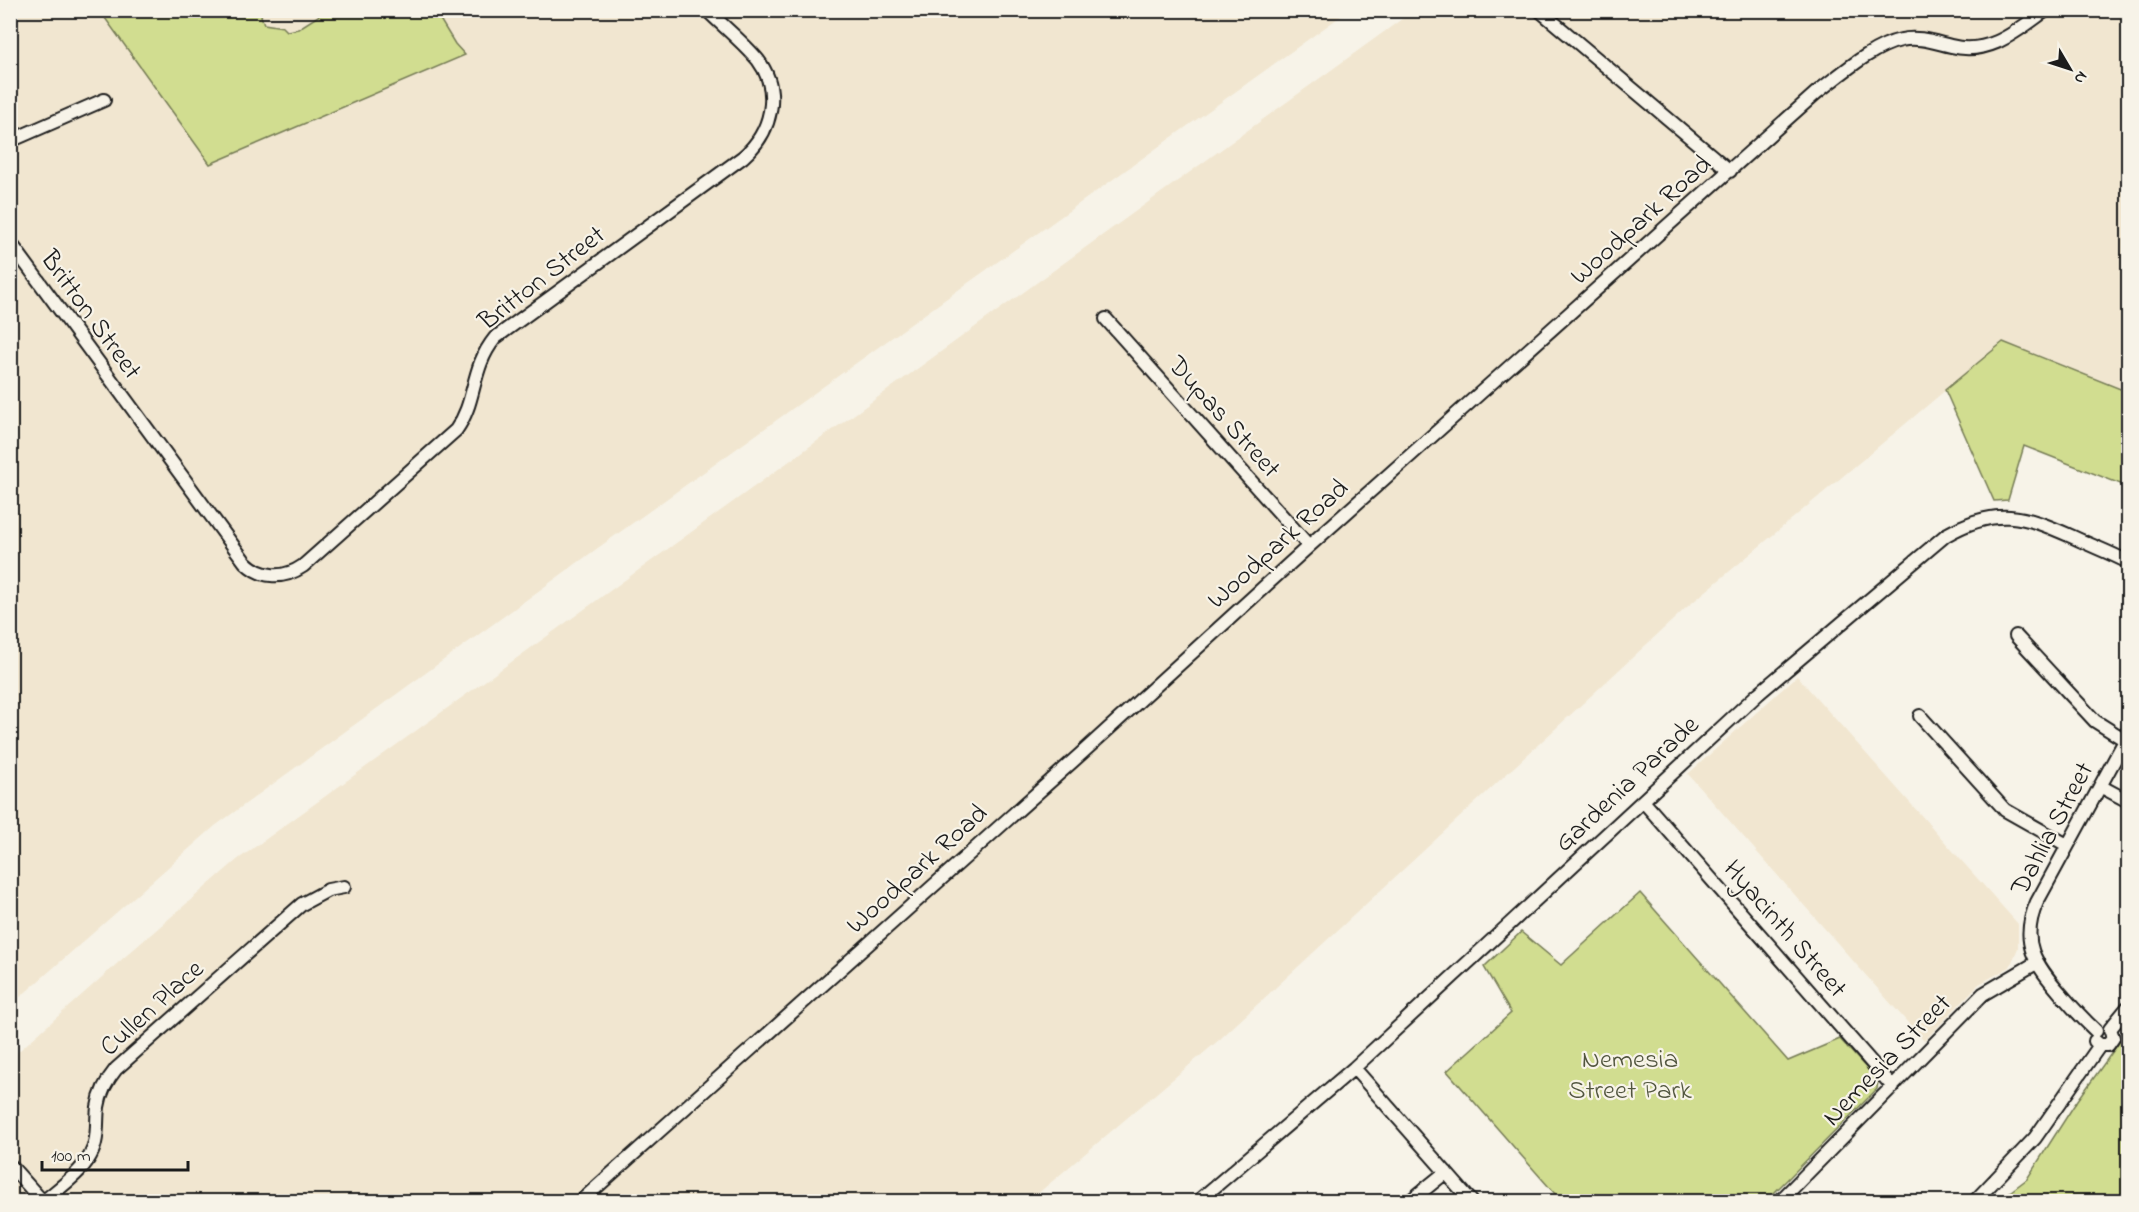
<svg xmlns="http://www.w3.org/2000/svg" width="2139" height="1212" font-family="'Indie Flower',sans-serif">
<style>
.built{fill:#f1e6d0}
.green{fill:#d1dd90;stroke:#767c56;stroke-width:1.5}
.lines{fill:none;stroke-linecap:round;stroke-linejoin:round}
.minor-casing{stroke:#1c1c1c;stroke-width:16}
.minor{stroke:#f7f3e8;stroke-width:12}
.labels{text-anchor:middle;stroke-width:4.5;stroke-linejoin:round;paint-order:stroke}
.street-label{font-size:27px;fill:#1c1c1c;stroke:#f7f3e8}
.park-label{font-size:27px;fill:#52563f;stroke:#f7f3e8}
</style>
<rect width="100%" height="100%" fill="#f7f3e8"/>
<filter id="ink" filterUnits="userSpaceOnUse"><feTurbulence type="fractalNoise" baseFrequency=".0167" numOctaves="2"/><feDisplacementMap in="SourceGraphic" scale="12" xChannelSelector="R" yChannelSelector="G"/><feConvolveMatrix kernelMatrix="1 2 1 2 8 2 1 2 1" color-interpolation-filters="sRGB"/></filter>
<g filter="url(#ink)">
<path class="built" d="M11 11H1348L595 550 215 826 11 1005Z
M1413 11H2128V392L2003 342 1687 607 1219 1040 1029 1201H11L10 1059 120 961 237 860Z
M1797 676 2018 924V948L2010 967 1979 984 1924 1041 1688 774Z"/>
<path class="green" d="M100 11H263L261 16 264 24 283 27 287 31 298 29 326 11H435L455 44 465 55 210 164Z
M2003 342 2128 392V487L2024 446 2008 500 1994 501 1945 390Z
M1640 893 1788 1061 1840 1039 1878 1081 1877 1089 1766 1201H1566L1556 1195 1447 1071 1511 1013 1484 967 1521 932 1561 965Z
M2128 1030V1201H1998L2027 1179 2073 1107Z"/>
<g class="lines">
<g class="minor-casing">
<path id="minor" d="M1539 10 1730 171
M10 141 104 100
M10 242 245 562C262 579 284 579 303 566L456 430C477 401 470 369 495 338L743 157C771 133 782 92 758 60 743 42 724 27 707 10
M1106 319 1309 546
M2016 636 2095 721 2125 740
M1920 716 2005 810 2067 845
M2100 786 2128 801
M1643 801 1893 1087
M2110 1029 2128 1007
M2096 1031C2083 1019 2072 1007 2061 994 2035 964 2019 942 2037 902L2128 735
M2095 1041 2100 1045H2108L2113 1038 2110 1029
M1354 1068 1472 1202
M10 1165 43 1202
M43 1202C59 1188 80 1174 90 1156 99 1140 96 1124 98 1107 100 1093 107 1080 116 1069L302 904 328 890 344 887
M580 1202 1083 752 1309 546 1816 93C1840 75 1872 46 1901 40 1918 36 1934 42 1951 46 1989 56 2017 31 2046 10
M1197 1202 1354 1068 1758 694 1946 535C1996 506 2024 515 2073 537 2092 546 2111 553 2128 562
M1409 1202 1446 1172
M1779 1202 1983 994 2036 963
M1974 1202 2035 1138 2100 1045"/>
</g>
<use href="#minor" class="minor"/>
</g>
</g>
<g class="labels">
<g class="street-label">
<text transform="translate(1640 219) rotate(-42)" y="9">Woodpark Road</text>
<text transform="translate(541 277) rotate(-38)" y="9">Britton Street</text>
<text transform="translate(92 314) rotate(54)" y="9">Britton Street</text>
<text transform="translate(1225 416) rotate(48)" y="9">Dupas Street</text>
<text transform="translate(1277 543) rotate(-42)" y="9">Woodpark Road</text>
<text transform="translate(1626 783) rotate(-43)" y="9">Gardenia Parade</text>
<text transform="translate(2051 828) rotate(-62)" y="9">Dahlia Street</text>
<text transform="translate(916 868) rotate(-42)" y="9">Woodpark Road</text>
<text transform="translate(1786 928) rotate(49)" y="9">Hyacinth Street</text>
<text transform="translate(151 1007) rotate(-42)" y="9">Cullen Place</text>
<text transform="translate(1886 1059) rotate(-46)" y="9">Nemesia Street</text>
</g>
<g class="park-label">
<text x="1630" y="1067">Nemesia<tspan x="1630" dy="31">Street Park</tspan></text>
</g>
</g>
<rect width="2139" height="1212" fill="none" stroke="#f7f3e8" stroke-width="36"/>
<rect x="18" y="18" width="2103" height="1176" fill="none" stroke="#1c1c1c" stroke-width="2" filter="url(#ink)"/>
<g transform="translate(2070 69) rotate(129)" stroke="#f7f3e8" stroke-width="4.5" paint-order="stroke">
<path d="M0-4.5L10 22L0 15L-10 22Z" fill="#1c1c1c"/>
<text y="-9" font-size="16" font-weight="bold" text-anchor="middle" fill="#1c1c1c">N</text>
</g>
<path d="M42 1161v9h146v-9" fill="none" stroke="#1c1c1c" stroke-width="3"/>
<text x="51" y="1161" font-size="18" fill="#1c1c1c" stroke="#f7f3e8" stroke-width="4.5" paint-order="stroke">100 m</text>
</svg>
